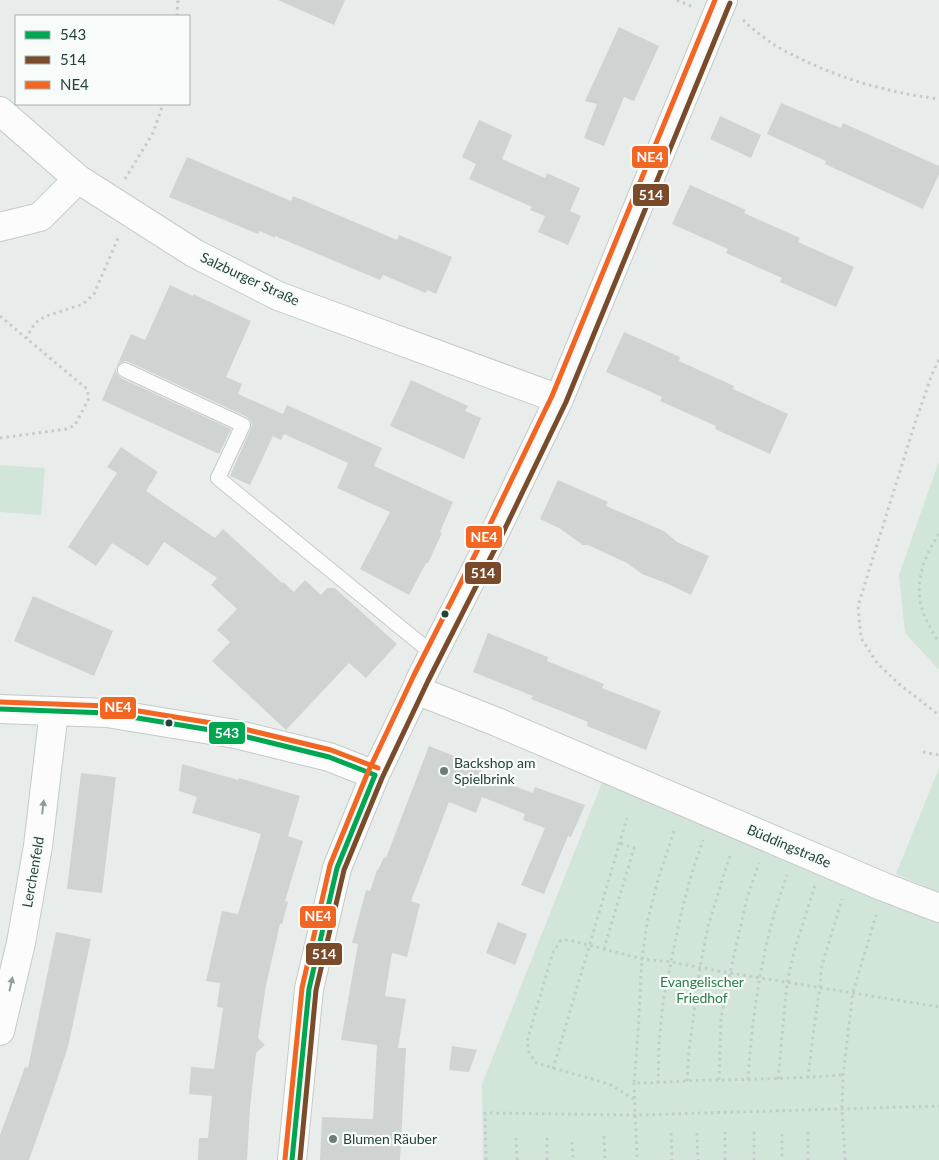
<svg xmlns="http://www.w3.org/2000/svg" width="939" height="1160" font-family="Lato,sans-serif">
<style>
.green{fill:#d1e6d8}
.building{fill:#cfd4d2}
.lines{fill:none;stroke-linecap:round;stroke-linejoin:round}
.lane-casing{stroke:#c5cac8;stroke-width:16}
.street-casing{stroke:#c5cac8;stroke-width:30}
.path{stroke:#c3ccca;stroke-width:3;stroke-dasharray:2.5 4;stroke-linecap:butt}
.lane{stroke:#fcfcfc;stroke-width:14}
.street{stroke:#fcfcfc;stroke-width:28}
.bus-1-casing{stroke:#f7fbf9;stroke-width:9}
.bus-2-casing{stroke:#f7fbf9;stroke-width:9}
.bus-3-casing{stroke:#f7fbf9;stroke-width:9}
.bus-1{stroke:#00a651;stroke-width:5}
.bus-2{stroke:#7a4b2a;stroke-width:5}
.bus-3{stroke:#f26522;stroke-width:5}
.oneway{fill:#909f9b}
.bus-dot{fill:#24423a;stroke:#f7fbf9;stroke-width:2}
.poi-dot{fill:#697e78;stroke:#f7fbf9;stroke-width:2}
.labels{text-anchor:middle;stroke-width:4.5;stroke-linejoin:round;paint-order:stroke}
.street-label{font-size:14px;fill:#24423a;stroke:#f7fbf9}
.poi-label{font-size:14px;fill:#24423a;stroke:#f7fbf9;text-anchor:start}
.park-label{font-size:14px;fill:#2d7a4b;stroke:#f7fbf9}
.line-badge{stroke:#f7fbf9;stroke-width:2}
.badge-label{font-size:14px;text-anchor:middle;font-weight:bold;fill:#fff}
</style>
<rect width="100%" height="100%" fill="#e8edeb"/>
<path class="green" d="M939 461V670L905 633 899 575Z
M0 465 45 468 41 515 0 512Z
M939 768V893L896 874Z
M607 770 939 903V1160H483L482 1084Z"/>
<path class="building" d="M278 0H345L334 25Z
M619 27 659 46 634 101 624 97 604 146 584 138 597 104 585 101Z
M781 103 841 128 843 123 939 166V174L923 209 825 164 826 161 767 134Z
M720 116 761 135 751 158 710 139Z
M479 120 512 135 502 159 545 178 547 173 580 188 570 211 581 216 568 245 538 232 545 216 530 210 532 207 469 179 476 164 462 157Z
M187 157 291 201 293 196 397 240 399 235 452 257 436 294 427 290 426 293 383 275 380 280 275 236V238L260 231 258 234 169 197Z
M690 185 746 210 744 213 800 238 798 242 854 267 836 307 780 282 782 278 726 253 728 249 672 224Z
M170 285 193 296V294L251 321 226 377 242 384 238 394 283 414 287 405 382 448 374 466 453 502 440 532 442 533 428 563H426L409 595 360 569 390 512 337 488 348 463 284 434 281 440 273 436 250 485 230 476 251 428 252 425 250 420 247 417 129 362 125 361 120 363 117 367 116 371 118 375 121 378 231 429 219 454 102 400 122 354 131 334 145 340Z
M624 332 680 357 679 361 734 386 733 389 788 414 770 454 715 429 716 426 660 401 662 397 606 372Z
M411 380 468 406 465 411 481 418 464 459 390 426Z
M121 447 158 472 146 491 215 538 223 529 282 583 283 582 294 592 305 580 321 595 327 588H335L397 644 366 678 349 663 286 730 212 661 230 642 217 630 237 609 211 585 217 578 164 542 148 566 112 543 96 566 68 547 117 473 107 467Z
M558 480 608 502 606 506 664 531 677 542 709 556 691 595 668 584 642 574 627 563 588 545H583L559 528 540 519Z
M33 596 113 631 94 676 14 641Z
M488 633 548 657 547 661 604 684 602 688 661 711 646 750 587 726 588 722 531 699 533 696 473 672Z
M429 746 482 767 481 771 491 775 490 777 533 793 535 787 585 805 571 837 568 836 544 894 521 885 545 828 523 820 525 814 482 797 476 813 449 802 411 901 420 904 407 957 392 953 385 996 406 999 398 1048H406L400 1160H320L322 1117 373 1119 377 1045 341 1040 358 944 352 943 366 890 370 891 377 870H378L384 857 386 858Z
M182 764 238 780 239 778 300 796 288 836 303 841 285 901 288 902 282 924H280L266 985 258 1038 265 1045 256 1053 250 1108 247 1160H198L199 1138H208L212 1096 189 1094 191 1067 214 1069 223 1008 217 1007 220 983 206 981 222 911 238 914 261 834 192 813 197 797 179 791Z
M81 773 116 777 102 893 67 889Z
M498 922 527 934 515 965 486 953Z
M56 932 91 939 68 1047 51 1098 29 1160H0V1135L25 1067 28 1068Z
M452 1046 477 1050 469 1072 449 1070Z"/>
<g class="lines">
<g class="lane-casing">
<path id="lane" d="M125 370 243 425 218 478 433 654"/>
</g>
<g class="street-casing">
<path id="street" d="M0 111 78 179 194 253 278 296 559 399
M0 227 40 217 78 179
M416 690 497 722 884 887 939 908
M0 709 107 713 235 734 329 757 375 775
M0 1031 21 943 38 846 54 711
M292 1160 309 989 337 868 375 775 416 690 421 678 491 540 559 399 723 0"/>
</g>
<path class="path" d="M677 0 693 7
M177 16 178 0
M743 20C752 29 763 37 773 44 780 49 789 53 797 57 841 79 890 93 939 99
M125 179 153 133 163 104
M0 316 26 338
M939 360 932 374 915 423 867 577 858 606 861 638 877 663 899 684 939 715
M0 438 67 429 75 425 89 398 87 389 26 338 35 323 46 316 83 304 94 294 119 236
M939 534C920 562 911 594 929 625 932 631 935 637 939 642
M923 752 939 755
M674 831 657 883 647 923 642 959 638 1034 634 1083C663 1083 691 1080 719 1080 761 1079 802 1078 843 1075
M604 949 634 848 619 843
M553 1069 627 818
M808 1078 814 1027 820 987 821 969 842 899
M778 1079 787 983 794 952 815 885
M719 1080 721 1018 730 973 747 898 759 863
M748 1080C751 1032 757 984 768 938 773 916 780 895 787 875
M687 1081 689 1050 700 968 708 926 731 852
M634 1083 637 1160
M658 1083 659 1044 663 1002 671 962 680 918 690 879 703 840
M634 1099 609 1084 536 1063 529 1052 527 1041 553 952 561 940H569L642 959 671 962 730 973 939 1007
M754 1132V1160
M808 1132V1160
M671 1133 672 1160
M697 1133 698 1160
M782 1134V1160
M604 1136 605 1160
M516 1138 517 1160
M547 1138V1160
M572 1142 573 1160
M486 1160 485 1113 636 1115 939 1106
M725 1160V1132
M845 1160 842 1109 843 1075 853 992 877 912"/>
<use href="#lane" class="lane"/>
<use href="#street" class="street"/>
<g class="bus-1-casing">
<path id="bus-1" d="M0 709 107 713 235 734 329 757 375 775
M292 1160 309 989 337 868 375 775"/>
</g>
<g class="bus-2-casing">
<path id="bus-2" d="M300 1160 316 990 344 870 382 778 428 681 498 543 566 402 730 3"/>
</g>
<g class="bus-3-casing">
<path id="bus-3" d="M0 702 108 706 236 727 331 750 378 768
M285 1159 302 988 330 865 368 772 414 675 484 537 552 396 715 0"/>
</g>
<use href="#bus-1" class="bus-1"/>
<use href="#bus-2" class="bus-2"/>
<use href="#bus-3" class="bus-3"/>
</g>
<defs><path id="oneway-solid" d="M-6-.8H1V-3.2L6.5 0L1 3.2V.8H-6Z" transform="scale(1.25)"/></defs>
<g class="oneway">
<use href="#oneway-solid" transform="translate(43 807) rotate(-83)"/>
<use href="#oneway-solid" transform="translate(11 984) rotate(-77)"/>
</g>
<g class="bus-dot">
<circle cx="445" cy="614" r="4.5"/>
<circle cx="169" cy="723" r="4.5"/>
</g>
<g class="poi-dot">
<circle cx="444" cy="771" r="5"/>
<circle cx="333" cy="1139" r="5"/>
</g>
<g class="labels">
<g class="street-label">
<text transform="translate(250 279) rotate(25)" y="5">Salzburger Straße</text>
<text transform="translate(789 846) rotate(23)" y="5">Büddingstraße</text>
<text transform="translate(33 872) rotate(-80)" y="5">Lerchenfeld</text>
</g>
<g class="poi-label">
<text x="454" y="768">Backshop am<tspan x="454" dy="16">Spielbrink</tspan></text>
<text x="343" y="1144">Blumen Räuber</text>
</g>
<g class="park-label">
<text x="702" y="987">Evangelischer<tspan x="702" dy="16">Friedhof</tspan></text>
</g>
</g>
<g class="line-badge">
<rect x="631" y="145" width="38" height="24" rx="5" fill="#f26522"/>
<rect x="632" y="183" width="38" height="24" rx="5" fill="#7a4b2a"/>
<rect x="465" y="525" width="38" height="24" rx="5" fill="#f26522"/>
<rect x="464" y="561" width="38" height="24" rx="5" fill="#7a4b2a"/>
<rect x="99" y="696" width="38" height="24" rx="5" fill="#f26522"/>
<rect x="208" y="721" width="38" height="24" rx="5" fill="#00a651"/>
<rect x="299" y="905" width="38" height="24" rx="5" fill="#f26522"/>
<rect x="305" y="942" width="38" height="24" rx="5" fill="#7a4b2a"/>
</g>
<g class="badge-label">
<text x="650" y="162">NE4</text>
<text x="651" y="200">514</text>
<text x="484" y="542">NE4</text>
<text x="483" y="578">514</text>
<text x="118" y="712">NE4</text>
<text x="227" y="738">543</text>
<text x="318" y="921">NE4</text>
<text x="324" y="959">514</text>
</g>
<rect x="15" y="15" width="175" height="90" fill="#f7fbf9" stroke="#a3b1ad"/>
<rect x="25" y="31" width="25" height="8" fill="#00a651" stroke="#a3b1ad"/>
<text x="60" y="40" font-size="15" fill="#24423a">543</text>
<rect x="25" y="56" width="25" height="8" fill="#7a4b2a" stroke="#a3b1ad"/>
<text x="60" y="65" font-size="15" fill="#24423a">514</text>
<rect x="25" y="81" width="25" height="8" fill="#f26522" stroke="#a3b1ad"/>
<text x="60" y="90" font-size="15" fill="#24423a">NE4</text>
</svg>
